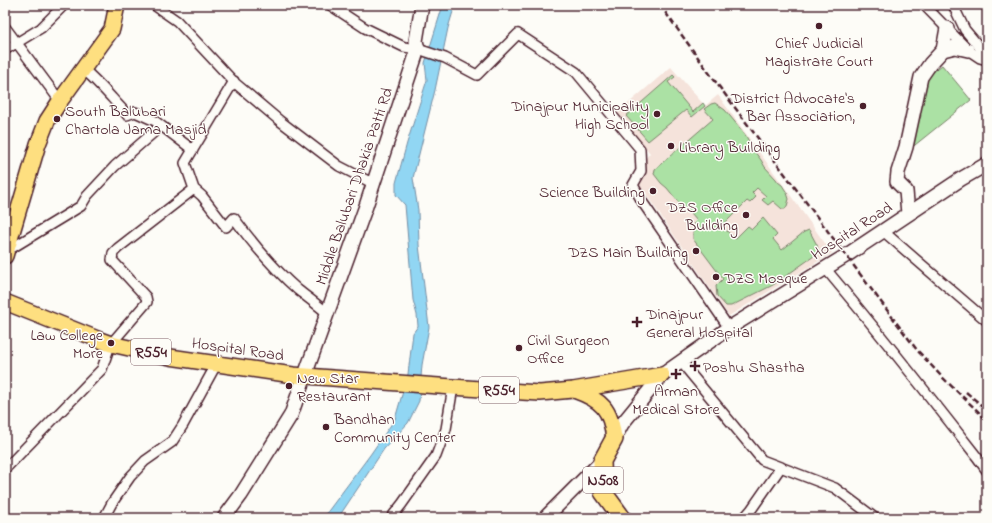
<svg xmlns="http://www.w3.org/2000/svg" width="992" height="523" font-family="'Indie Flower',sans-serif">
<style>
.built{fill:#f5e3db}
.green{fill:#abe1a4;stroke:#7a8068}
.water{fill:#91d6f3;stroke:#758da3}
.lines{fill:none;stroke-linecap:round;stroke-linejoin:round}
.street-casing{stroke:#4a1f2b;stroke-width:12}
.secondary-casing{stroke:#4a1f2b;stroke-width:16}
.primary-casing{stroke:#4a1f2b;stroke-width:18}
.highway-casing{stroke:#4a1f2b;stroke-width:20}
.street{stroke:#fdfcf7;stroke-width:9}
.secondary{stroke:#fdfcf7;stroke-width:13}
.primary{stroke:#fedf80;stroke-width:15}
.highway{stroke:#fedf80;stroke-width:17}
.rail{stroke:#4a1f2b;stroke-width:2.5;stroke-dasharray:6 3;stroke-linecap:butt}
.poi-dot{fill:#4a1f2b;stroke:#fdfcf7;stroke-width:1.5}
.labels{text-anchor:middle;stroke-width:3;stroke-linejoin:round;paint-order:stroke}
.shield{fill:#fdfcf7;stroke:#806168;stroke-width:1}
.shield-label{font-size:15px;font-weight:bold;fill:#4a1f2b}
.poi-label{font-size:16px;fill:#4a1f2b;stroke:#fdfcf7;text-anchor:start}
.street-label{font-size:16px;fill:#4a1f2b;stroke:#fdfcf7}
</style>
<rect width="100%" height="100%" fill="#fdfcf7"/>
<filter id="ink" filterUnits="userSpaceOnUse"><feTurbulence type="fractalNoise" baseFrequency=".025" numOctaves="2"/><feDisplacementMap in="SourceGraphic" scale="8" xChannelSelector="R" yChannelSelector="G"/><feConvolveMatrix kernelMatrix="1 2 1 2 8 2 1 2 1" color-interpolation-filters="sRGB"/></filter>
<g filter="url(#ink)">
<path class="built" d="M671 67 705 106 718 95 832 253 729 316 639 184V182L645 170 646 158 650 153 616 114Z"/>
<path class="green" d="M942 65 971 100 910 149 917 125 921 116 920 111 923 101 926 86 925 81C928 75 937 69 942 65Z
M673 75 675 77 668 82 693 112 703 103 705 106 692 117 686 110 648 141 626 116Z
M715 103 725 110 739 127 746 136 754 151 761 160 765 167 776 179 778 182 782 185 787 193 789 199 787 206 785 209H782L773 201 768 205 762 200 766 196 757 188 752 193 756 197 750 203 747 201 722 226 735 239 748 226 752 229 763 218 777 235 773 239 782 250 804 232 809 230 817 245 818 251 814 256 773 285 731 306H726L717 296 716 286 723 279 693 239V232L697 227 694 223 697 220 686 207 678 213 679 203 667 188 661 183 654 174 655 169 713 119 704 109 711 104Z"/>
<path class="water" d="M443 5H455L448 28 435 90 413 178 418 210 419 245 429 327 422 365 419 401 408 423 384 449 338 518H323L370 455 395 419 408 374 413 333 418 326 417 315 413 300 405 205 396 195V183L407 143 427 80 425 63Z"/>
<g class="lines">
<g class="street-casing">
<path id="street" d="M154 5 177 21 235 83 280 121 339 166 374 184
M330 5 365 28 404 47 418 49 445 58 477 75 518 34 576 72 640 149 641 171 633 185 643 203 729 328
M924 5 968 50 980 58 987 60
M953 5 965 30 987 56
M5 27 60 101
M5 50 41 28 64 5
M83 69C94 78 103 88 112 98 117 104 123 109 127 115L135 112 155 121 193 150
M194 189 202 196 226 227 234 218C253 244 274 269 298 290 308 298 318 305 327 313
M883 231 987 321
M7 251 81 206 87 196 115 166 161 126
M825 268C877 330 927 393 977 457L987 471
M681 362 762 460 835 488 875 518
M5 469 102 369 110 345 147 302 146 297 112 260 113 253 118 248 194 189 185 163 234 81
M104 518 112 503 130 477 145 461 172 442 183 425 217 363
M391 518 402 504 436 456 446 429 453 387
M744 518 751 510 781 467"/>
</g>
<g class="secondary-casing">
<path id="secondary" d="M943 50 955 47 968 50
M908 214 906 191 897 182 898 172 906 147 921 77 930 64 943 50 947 28
M614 439 622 424 662 375 729 328 847 255 961 179 987 164
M224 518 241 495 291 415 305 375 366 206 418 49 416 41 422 5
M545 518 602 461"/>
</g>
<g class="primary-casing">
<path id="primary" d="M5 256 38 144 47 121 60 101 112 29 117 5
M5 302 100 340 111 344 170 357 293 375 425 385 523 392 540 393 573 390 662 375
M574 390C602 400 611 409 614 439"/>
</g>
<g class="highway-casing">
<path id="highway" d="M614 439 602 461 603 492 622 518"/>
</g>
<use href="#street" class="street"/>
<use href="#secondary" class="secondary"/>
<use href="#primary" class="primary"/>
<use href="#highway" class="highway"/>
<path class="rail" d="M660 5 715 81 917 350 942 377 987 420
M966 392 987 410"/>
</g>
</g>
<g class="poi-dot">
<circle cx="819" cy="26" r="4"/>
<circle cx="863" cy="106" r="4"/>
<circle cx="657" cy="114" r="4"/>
<circle cx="57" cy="119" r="4"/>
<circle cx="671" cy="146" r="4"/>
<circle cx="653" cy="191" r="4"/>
<circle cx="746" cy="215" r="4"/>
<circle cx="696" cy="251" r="4"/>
<circle cx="716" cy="277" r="4"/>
<path d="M635 316h4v4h4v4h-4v4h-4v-4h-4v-4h4z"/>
<circle cx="111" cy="343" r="4"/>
<circle cx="519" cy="348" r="4"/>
<path d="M693 360h4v4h4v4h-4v4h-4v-4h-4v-4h4z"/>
<path d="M674 368h4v4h4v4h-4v4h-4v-4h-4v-4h4z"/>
<circle cx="289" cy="386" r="4"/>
<circle cx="326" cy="427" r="4"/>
</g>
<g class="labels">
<g class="shield">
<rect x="131" y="339" width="40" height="26" rx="3"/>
<rect x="479" y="377" width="40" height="26" rx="3"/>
<rect x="583" y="467" width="40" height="26" rx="3"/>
</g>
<g class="shield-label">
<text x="151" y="357">R554</text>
<text x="499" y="395">R554</text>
<text x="603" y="485">N508</text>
</g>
<g class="poi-label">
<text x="819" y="48" text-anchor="middle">Chief Judicial<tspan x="819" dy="18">Magistrate Court</tspan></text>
<text x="855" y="103" text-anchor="end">District Advocate's<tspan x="855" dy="18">Bar Association,</tspan></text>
<text x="649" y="111" text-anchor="end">Dinajpur Municipality<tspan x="649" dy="18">High School</tspan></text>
<text x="65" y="116">South Balubari<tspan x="65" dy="18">Chartola Jama Masjid</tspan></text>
<text x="679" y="152">Library Building</text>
<text x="645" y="197" text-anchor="end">Science Building</text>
<text x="738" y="212" text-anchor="end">DZS Office<tspan x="738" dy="18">Building</tspan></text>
<text x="688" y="257" text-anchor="end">DZS Main Building</text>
<text x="724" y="283">DZS Mosque</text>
<text x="646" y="319">Dinajpur<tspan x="646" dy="18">General Hospital</tspan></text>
<text x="103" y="340" text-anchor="end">Law College<tspan x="103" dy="18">More</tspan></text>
<text x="527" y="345">Civil Surgeon<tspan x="527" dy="18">Office</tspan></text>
<text x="703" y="372">Poshu Shastha</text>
<text x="297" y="383">New Star<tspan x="297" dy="18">Restaurant</tspan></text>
<text x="676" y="396" text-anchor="middle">Arman<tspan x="676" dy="18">Medical Store</tspan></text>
<text x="334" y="424">Bandhan<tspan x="334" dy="18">Community Center</tspan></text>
</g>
<g class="street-label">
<text transform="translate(353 186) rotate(-71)" y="6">Middle Balubari Dhakia Patti Rd</text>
<text transform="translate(851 230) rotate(-33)" y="6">Hospital Road</text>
<text transform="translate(238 348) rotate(8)" y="6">Hospital Road</text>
</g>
</g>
<rect width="992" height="523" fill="none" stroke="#fdfcf7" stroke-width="20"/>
<rect x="10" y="10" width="972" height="503" fill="none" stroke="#4a1f2b" stroke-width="1.5" filter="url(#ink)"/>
</svg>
